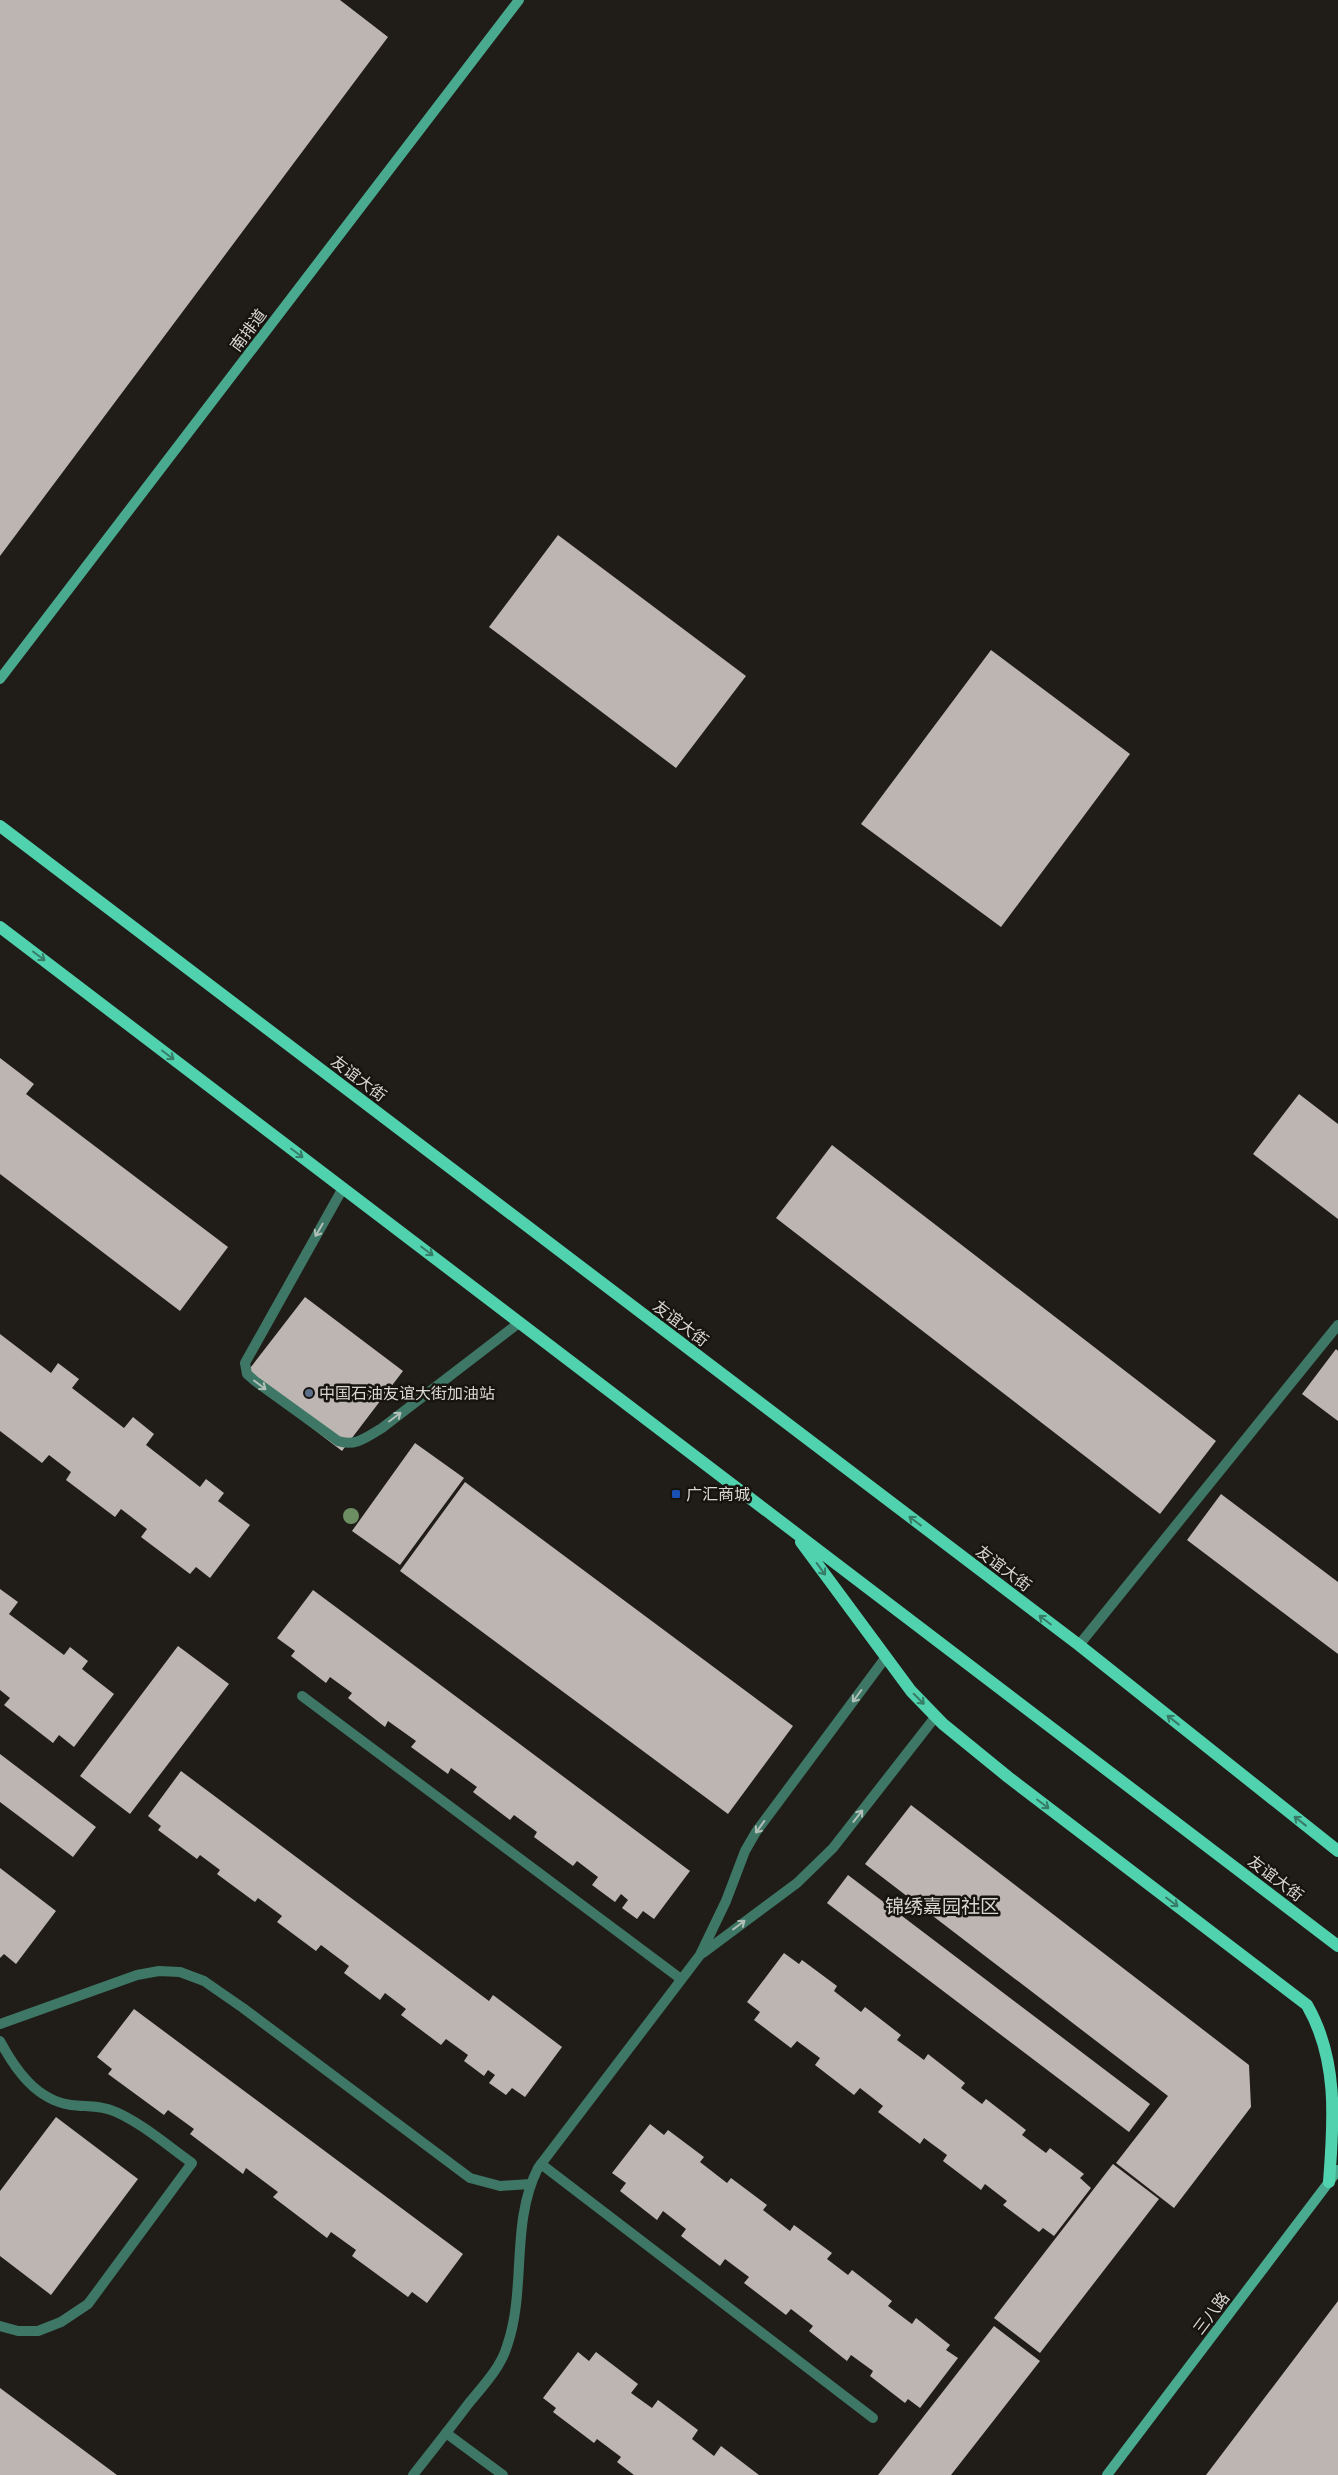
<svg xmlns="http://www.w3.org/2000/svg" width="1338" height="2475" font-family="Poppins,'Noto Sans SC',sans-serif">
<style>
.building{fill:#bcb5b1}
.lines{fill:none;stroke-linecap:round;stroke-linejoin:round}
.lane{stroke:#3e7765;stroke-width:10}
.street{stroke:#3e7765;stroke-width:10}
.secondary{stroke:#4aaa8f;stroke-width:10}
.primary{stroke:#51d2af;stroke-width:12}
.tree{fill:#6d8e63}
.oneway{stroke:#377c67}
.oneway2{stroke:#b2bfb8}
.service-dot{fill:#5c6f8a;stroke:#17140f;stroke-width:2}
.transit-dot{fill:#1a4fb4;stroke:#17140f;stroke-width:2}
.labels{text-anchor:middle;stroke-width:5;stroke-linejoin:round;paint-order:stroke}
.street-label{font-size:16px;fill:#d9d7d4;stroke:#17140f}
.poi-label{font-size:16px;fill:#d9d7d4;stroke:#17140f;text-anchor:start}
.quarter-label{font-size:19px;fill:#d9d7d4;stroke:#17140f}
</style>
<rect width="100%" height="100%" fill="#201d18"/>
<path class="building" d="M0 0H340L388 37 0 556Z
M558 535 746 676 676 768 489 627Z
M991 650 1130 754 1001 927 861 824Z
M0 1058 34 1084 26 1094 228 1247 180 1311 0 1174Z
M1299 1094 1338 1124V1219L1253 1154Z
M832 1145 1216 1441 1160 1514 776 1218Z
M305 1297 403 1371 342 1451 244 1376Z
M0 1334 51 1373 58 1363 79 1379 72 1388 124 1428 133 1417 154 1434 146 1445 200 1487 206 1479 224 1493 218 1501 250 1525 210 1578 196 1567 190 1574 141 1537 147 1529 121 1509 115 1517 66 1480 71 1472 49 1455 42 1463 0 1431Z
M1336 1349 1338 1351V1421L1302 1394Z
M415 1443 464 1478 400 1565 352 1531Z
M465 1482 793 1726 728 1814 400 1571Z
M1221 1494 1338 1582V1654L1187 1540Z
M0 1589 18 1602 9 1614 64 1655 70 1647 88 1661 82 1669 114 1694 74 1747 59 1735 53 1743 4 1705 10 1698 0 1690Z
M313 1590 690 1871 654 1919 643 1911 637 1919 622 1908 628 1900 621 1894 615 1902 592 1885 598 1877 577 1861 573 1866 534 1837 537 1832 514 1815 510 1820 473 1792 477 1787 451 1768 448 1774 411 1747 416 1741 388 1721 385 1727 348 1698 352 1693 330 1677 326 1683 291 1656 295 1651 277 1638Z
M178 1646 229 1684 130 1814 80 1776Z
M0 1754 96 1827 73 1857 0 1802Z
M181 1771 489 2001 493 1995 562 2047 525 2097 512 2088 506 2095 489 2083 495 2075 488 2070 484 2076 464 2061 468 2055 446 2039 441 2045 401 2015 406 2009 385 1993 380 2000 344 1973 349 1966 321 1945 316 1951 277 1922 282 1916 258 1898 255 1902 217 1874 220 1870 200 1855 197 1859 158 1830 161 1826 148 1816Z
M911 1805 1249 2065 1251 2107 1174 2208 1116 2163 1168 2096 865 1864Z
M0 1868 56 1911 16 1964 4 1954 0 1958Z
M848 1875 1150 2104 1129 2132 827 1903Z
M784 1953 799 1964 802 1960 837 1986 834 1991 861 2012 865 2007 901 2035 897 2040 924 2060 928 2054 965 2083 961 2088 982 2104 986 2099 1026 2130 1022 2135 1046 2153 1050 2148 1084 2174 1080 2178 1091 2188 1054 2236 1043 2228 1039 2232 1003 2205 1007 2201 985 2184 981 2190 943 2161 947 2155 924 2138 920 2144 878 2112 883 2106 860 2088 854 2095 815 2065 820 2058 797 2041 791 2048 754 2020 760 2012 747 2002Z
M134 2009 463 2254 427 2303 412 2292 408 2297 352 2256 356 2250 331 2232 327 2238 273 2197 278 2192 246 2168 243 2174 190 2134 194 2129 168 2110 164 2115 108 2074 112 2069 97 2057Z
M56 2117 138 2179 51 2295 0 2256V2191Z
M650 2124 664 2135 668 2130 704 2157 700 2162 727 2183 731 2178 767 2205 763 2210 790 2231 794 2225 832 2253 827 2259 848 2275 852 2270 892 2301 888 2306 912 2324 916 2318 950 2345 946 2350 958 2358 920 2408 908 2399 905 2403 870 2376 873 2371 851 2355 847 2361 809 2331 813 2326 791 2309 786 2315 744 2283 749 2277 725 2259 720 2266 681 2236 686 2229 663 2211 657 2220 620 2191 626 2183 612 2173Z
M1113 2164 1159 2199 1040 2353 994 2318Z
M1338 2301V2475H1206Z
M994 2326 1040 2361 951 2475H878Z
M578 2352 589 2361 596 2352 638 2384 631 2393 652 2408 658 2400 698 2430 692 2439 714 2456 721 2446 759 2475H634L617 2462 621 2457 597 2439 594 2443 553 2412 556 2408 543 2398Z
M0 2388 117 2475H0Z"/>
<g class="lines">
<path class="lane" d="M343 1188 245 1363 247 1374 255 1381 338 1441C355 1447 367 1437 382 1428L520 1322
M302 1696 681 1979
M0 2024 137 1975 159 1971 180 1972 204 1981 243 2008 470 2178 500 2186 530 2184
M0 2041C15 2069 36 2100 71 2105 86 2107 101 2105 116 2112 143 2124 168 2146 192 2163L88 2304 61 2322 38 2331H18L0 2326
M541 2164 873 2418
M446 2433 503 2475"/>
<path class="street" d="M1079 1645 1338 1325
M703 1953 797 1883 833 1848 936 1716
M413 2475C432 2451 451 2427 469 2403 483 2386 501 2367 507 2346 527 2288 510 2224 538 2168L700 1955 726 1901 745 1851 756 1832 886 1657"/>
<path class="secondary" d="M0 679 519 0
M1107 2475 1338 2170"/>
<path class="primary" d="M0 826 1079 1645 1338 1851
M0 927 1338 1946
M801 1542 911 1691 943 1724 1008 1777 1307 2005C1338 2059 1334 2119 1329 2182"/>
</g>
<circle class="tree" cx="351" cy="1516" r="8"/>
<defs><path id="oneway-shaft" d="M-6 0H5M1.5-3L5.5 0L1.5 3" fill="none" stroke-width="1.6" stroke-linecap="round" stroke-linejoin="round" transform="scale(1.25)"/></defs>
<g class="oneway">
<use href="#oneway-shaft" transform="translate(39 956) rotate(37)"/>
<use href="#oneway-shaft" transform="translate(168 1055) rotate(37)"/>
<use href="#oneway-shaft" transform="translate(297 1153) rotate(37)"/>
<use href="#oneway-shaft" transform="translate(427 1251) rotate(37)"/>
<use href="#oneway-shaft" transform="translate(915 1521) rotate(-143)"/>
<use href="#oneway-shaft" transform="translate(821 1569) rotate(54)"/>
<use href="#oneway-shaft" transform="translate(1045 1620) rotate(-143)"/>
<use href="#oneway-shaft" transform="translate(919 1699) rotate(45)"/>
<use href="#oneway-shaft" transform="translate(1173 1720) rotate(-142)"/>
<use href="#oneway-shaft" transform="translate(1043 1804) rotate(37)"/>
<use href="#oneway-shaft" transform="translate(1300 1821) rotate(-142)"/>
<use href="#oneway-shaft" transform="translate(1172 1902) rotate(37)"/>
</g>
<g class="oneway2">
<use href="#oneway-shaft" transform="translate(319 1230) rotate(120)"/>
<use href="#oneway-shaft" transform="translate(260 1385) rotate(37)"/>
<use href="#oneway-shaft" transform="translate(395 1417) rotate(-37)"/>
<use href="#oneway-shaft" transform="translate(857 1696) rotate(127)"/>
<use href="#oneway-shaft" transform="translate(858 1816) rotate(-52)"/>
<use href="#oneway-shaft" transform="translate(760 1827) rotate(126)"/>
<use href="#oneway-shaft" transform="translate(739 1925) rotate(-37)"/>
</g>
<circle class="service-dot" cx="309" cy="1393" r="5"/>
<rect class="transit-dot" x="671" y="1489" width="10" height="10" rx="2.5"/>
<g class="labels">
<g class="street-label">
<text transform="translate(248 330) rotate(-53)" y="6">南排道</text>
<text transform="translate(359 1078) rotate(37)" y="6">友谊大街</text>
<text transform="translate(681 1323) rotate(37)" y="6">友谊大街</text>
<text transform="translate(1004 1568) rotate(37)" y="6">友谊大街</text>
<text transform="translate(1276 1878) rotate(37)" y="6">友谊大街</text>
<text transform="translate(1211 2313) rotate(-53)" y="6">三八路</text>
</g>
<g class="poi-label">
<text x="319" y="1399">中国石油友谊大街加油站</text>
<text x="686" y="1500">广汇商城</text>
</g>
<g class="quarter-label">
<text x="942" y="1913">锦绣嘉园社区</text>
</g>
</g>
</svg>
